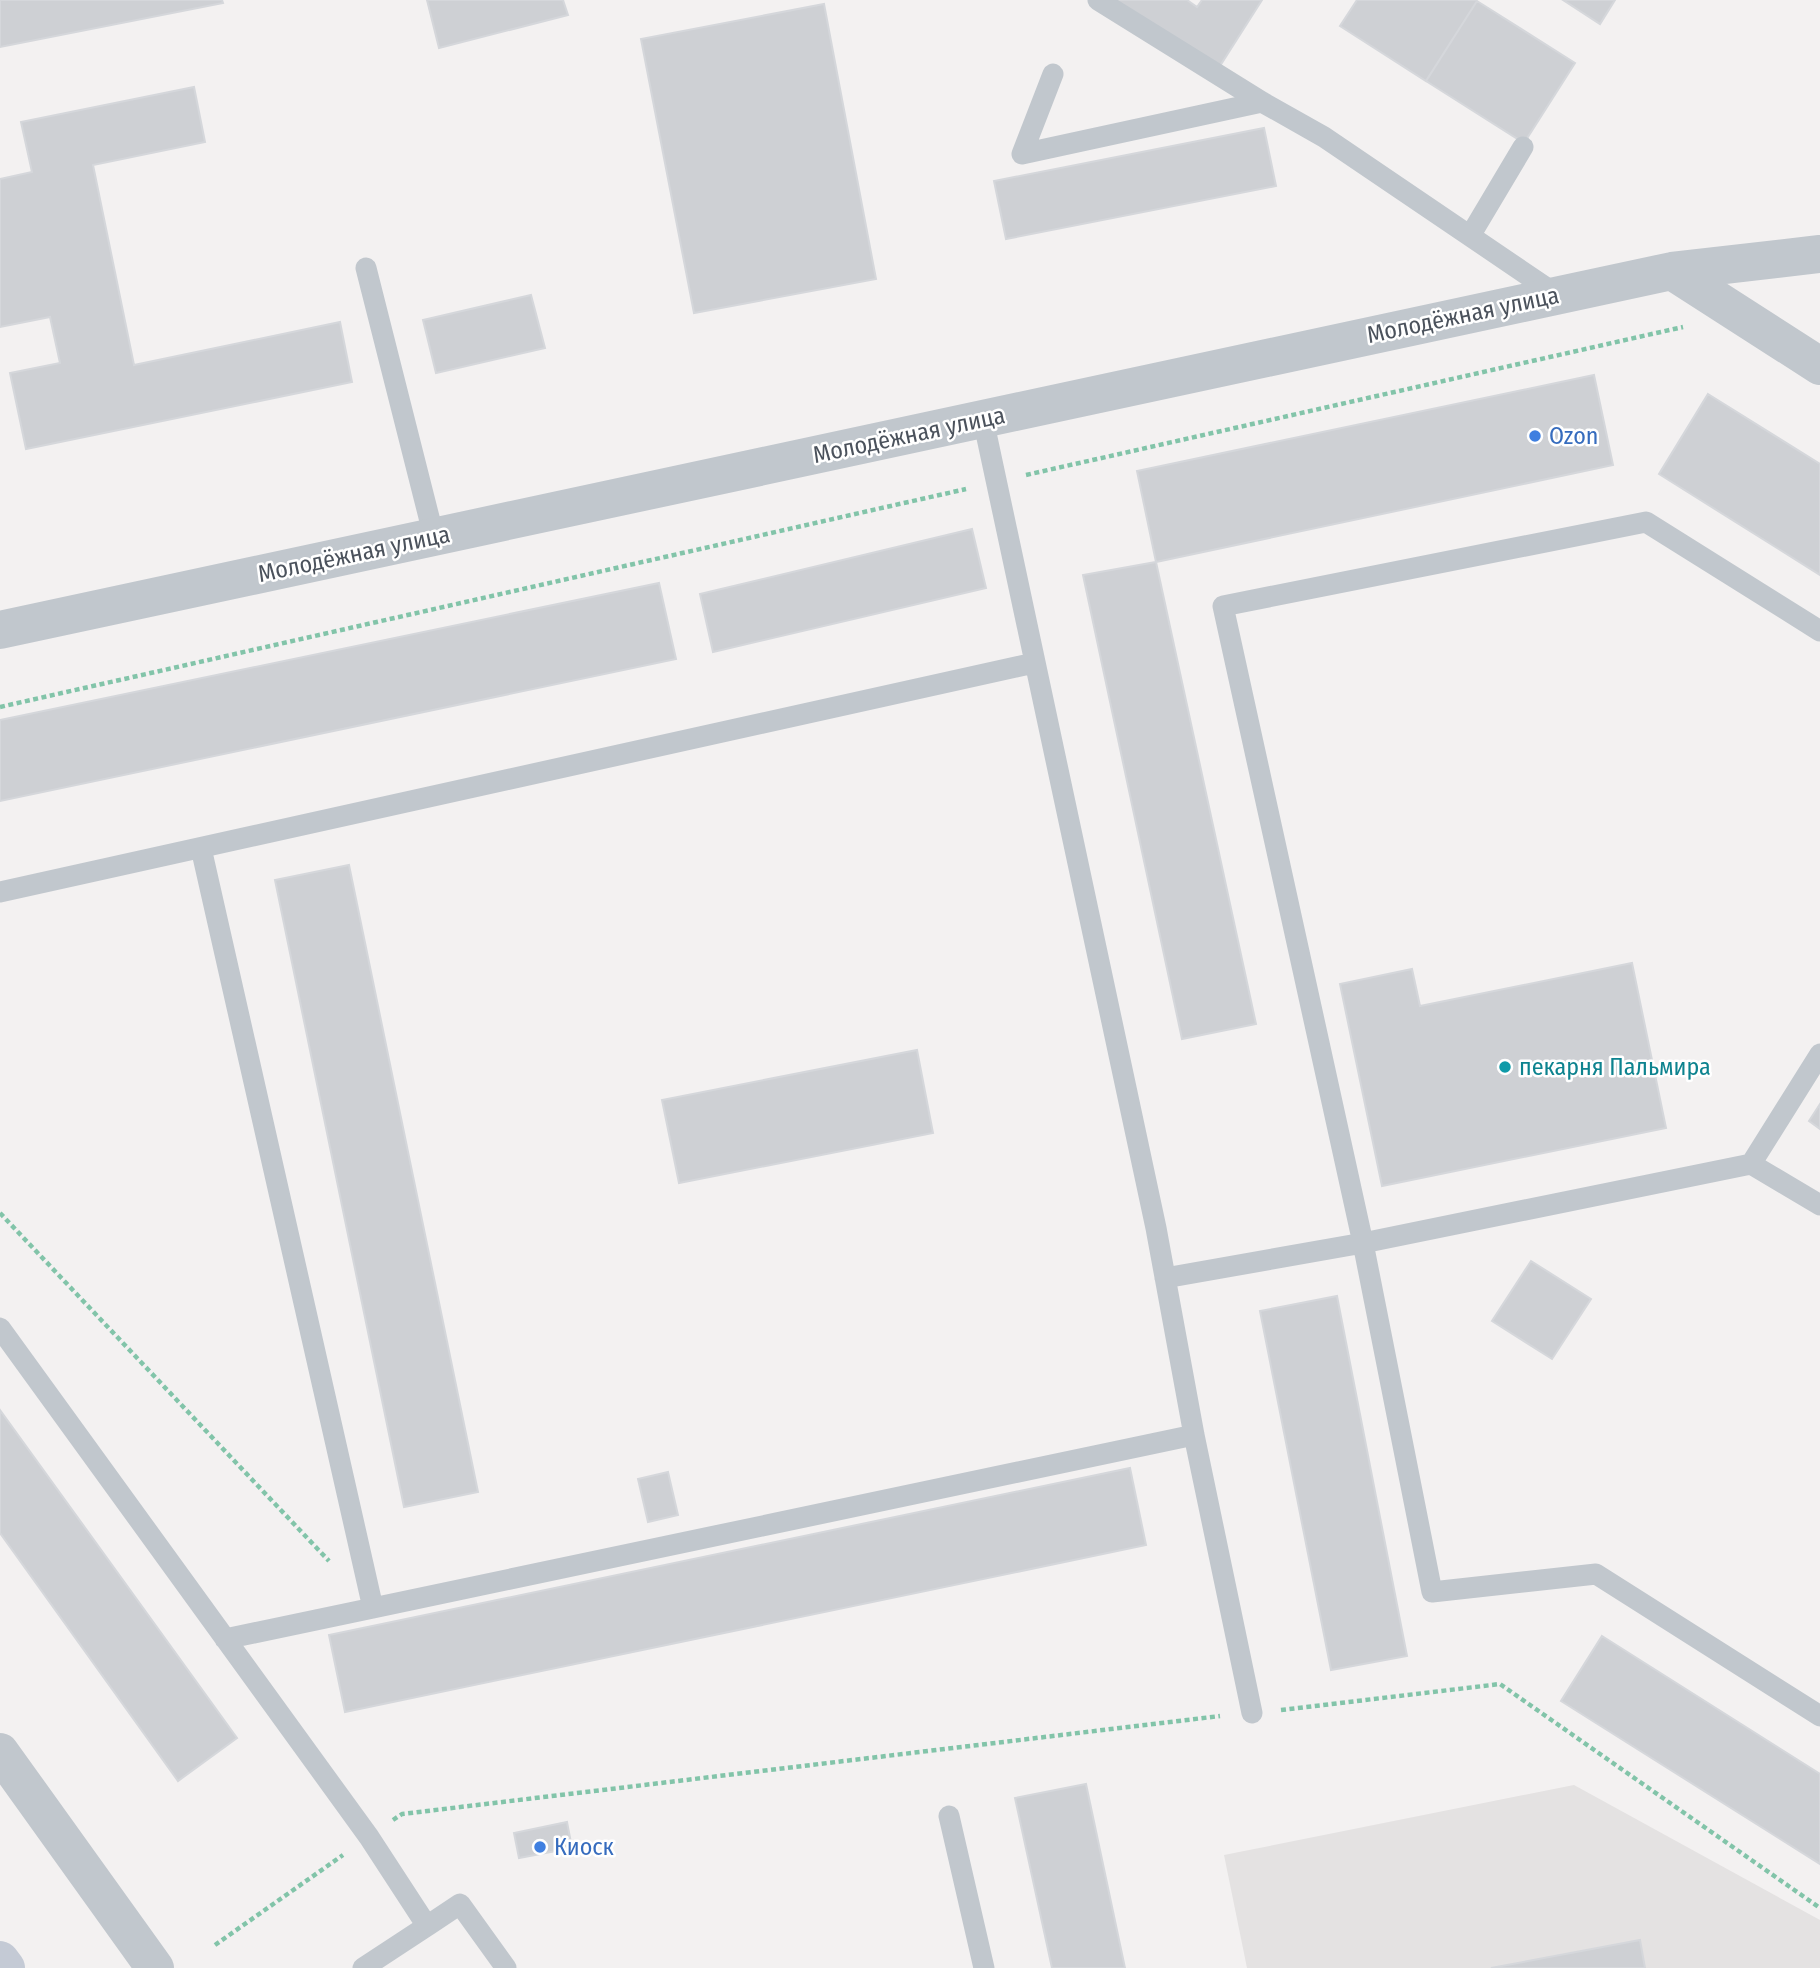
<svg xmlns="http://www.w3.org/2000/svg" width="1820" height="1968" font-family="'Fira Sans Condensed',sans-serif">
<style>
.education{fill:#e4e2e2}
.building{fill:#ced0d4;stroke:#d5d7db;stroke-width:2}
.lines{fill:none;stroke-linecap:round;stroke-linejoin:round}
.path{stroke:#82c4a9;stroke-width:4.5;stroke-dasharray:5 3.5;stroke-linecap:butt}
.lane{stroke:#c1c7cd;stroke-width:21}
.street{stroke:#c1c7cd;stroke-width:38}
.secondary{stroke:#c4cad5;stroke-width:38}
.shop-dot{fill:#3f7fe0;stroke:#fff;stroke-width:2.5}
.culture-dot{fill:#0f9aa8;stroke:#fff;stroke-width:2.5}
.labels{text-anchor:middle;stroke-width:5;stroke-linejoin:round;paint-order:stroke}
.street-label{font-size:24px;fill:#4b525c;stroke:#fff}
.shop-label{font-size:24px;fill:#366cbe;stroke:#fff;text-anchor:start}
.culture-label{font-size:24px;fill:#0d838f;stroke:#fff;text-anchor:start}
</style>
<rect width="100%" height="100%" fill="#f3f1f1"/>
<path class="education" d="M1574 1785 1820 1920V1968H1247L1224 1855Z"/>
<path class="building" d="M0 0H222L223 3 0 47Z
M427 0H563L568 15 439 48Z
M1110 0H1187L1197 7 1202 0H1262L1218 69Z
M1357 0H1476L1477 1 1426 81 1340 26Z
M1563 0H1615L1600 24Z
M1477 1 1575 63 1524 143 1426 81Z
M824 4 876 279 694 313 641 39Z
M194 87 205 142 93 165 134 365 340 322 352 382 26 449 10 373 60 363 50 317 0 327V179L32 172 21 122Z
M1264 128 1276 186 1006 239 994 181Z
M531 295 545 348 436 373 423 320Z
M1594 375 1613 465 1156 562 1137 471Z
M1708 394 1820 464V575L1659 474Z
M972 529 986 588 713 652 700 594Z
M1156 562 1256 1024 1182 1039 1083 575Z
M659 583 676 659 0 801V720Z
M349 865 478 1492 404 1507 275 880Z
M1632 963 1666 1128 1382 1186 1340 984 1412 969 1420 1006Z
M917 1050 933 1133 679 1183 662 1100Z
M1820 1104V1129L1809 1121Z
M1531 1261 1591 1299 1552 1359 1492 1321Z
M1337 1296 1407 1656 1331 1670 1260 1311Z
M0 1410 237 1738 178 1781 0 1533Z
M1130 1468 1146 1545 345 1712 329 1635Z
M668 1472 678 1515 648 1522 638 1479Z
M1602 1636 1820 1774V1864L1561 1701Z
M1086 1784 1125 1968H1052L1015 1798Z
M567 1822 572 1848 519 1858 514 1833Z
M1640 1940 1645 1968H1491Z"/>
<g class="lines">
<path class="path" d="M1026 475 1683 327
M0 707 966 489
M0 1213 329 1561
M1281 1710 1500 1684 1820 1908
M393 1820 402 1814 1220 1716
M215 1945 343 1855"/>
<path class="lane" d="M1098 0 1262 102 1324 137 1557 295
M1053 74 1022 154 1262 102
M1470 236 1523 147
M366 268 434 537
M983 419 1156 1228 1194 1435 1252 1713
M1820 631 1646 522 1223 606 1363 1243 1432 1592 1596 1574 1820 1716
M201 848 373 1608 225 1639
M0 892 1034 663
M1751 1164 1820 1205
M1165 1278 1363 1243 1751 1164 1820 1054
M0 1328 369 1837 427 1926 363 1968
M373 1608 1194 1435
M949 1816 984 1968
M427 1926 460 1904 506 1968"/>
<path class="street" d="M1672 271 1820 366
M0 630 1672 271 1820 254
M0 1752 155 1968"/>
<path class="secondary" d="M0 1960 6 1968"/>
</g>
<g class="shop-dot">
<circle cx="1535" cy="436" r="7"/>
<circle cx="540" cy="1847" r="7"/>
</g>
<circle class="culture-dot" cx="1505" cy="1067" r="7"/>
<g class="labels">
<g class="street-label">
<text transform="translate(1463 315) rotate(-12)" y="8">Молодёжная улица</text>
<text transform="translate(909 435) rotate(-12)" y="8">Молодёжная улица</text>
<text transform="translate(354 554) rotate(-12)" y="8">Молодёжная улица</text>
</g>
<g class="shop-label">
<text x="1549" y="444">Ozon</text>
<text x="554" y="1855">Киоск</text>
</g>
<g class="culture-label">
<text x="1519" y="1075">пекарня Пальмира</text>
</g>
</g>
</svg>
